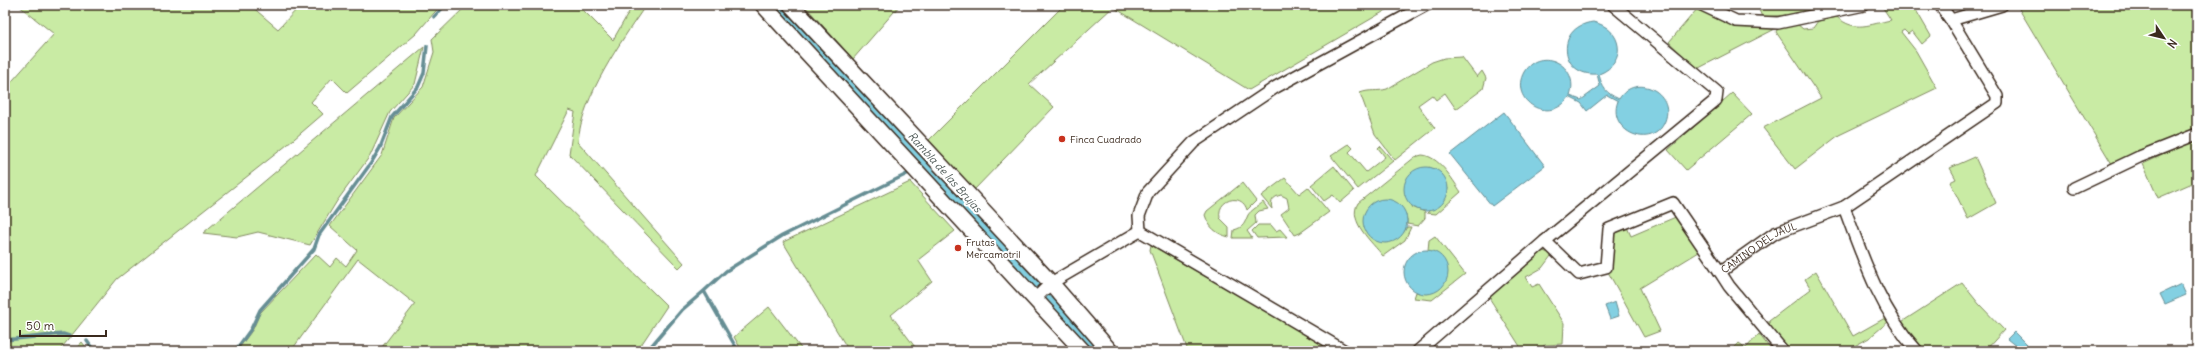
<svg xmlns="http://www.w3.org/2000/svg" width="2202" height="356" font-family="Delius,sans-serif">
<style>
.green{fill:#c9eba4;stroke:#828a61}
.water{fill:#83d0e2;stroke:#668e94}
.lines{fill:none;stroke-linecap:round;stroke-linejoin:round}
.stream{stroke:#668e94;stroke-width:3.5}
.street-casing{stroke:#3b2a1e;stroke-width:14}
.secondary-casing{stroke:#3b2a1e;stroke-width:18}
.street{stroke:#fff;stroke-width:11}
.secondary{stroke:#fff;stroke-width:15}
.poi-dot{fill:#c8321e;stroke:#fff;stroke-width:1.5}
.labels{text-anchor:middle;stroke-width:4;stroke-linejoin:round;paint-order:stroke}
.poi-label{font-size:10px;fill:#3b2a1e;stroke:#fff;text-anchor:start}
.street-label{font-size:10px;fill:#3b2a1e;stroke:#fff}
.water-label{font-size:11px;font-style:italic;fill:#515c59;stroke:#fff}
</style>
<rect width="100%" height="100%" fill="#fff"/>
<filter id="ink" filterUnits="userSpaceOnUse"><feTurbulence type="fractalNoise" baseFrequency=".025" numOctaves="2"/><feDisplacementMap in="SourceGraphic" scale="8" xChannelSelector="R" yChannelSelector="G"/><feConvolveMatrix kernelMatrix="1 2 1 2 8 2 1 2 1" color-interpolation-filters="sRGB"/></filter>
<g filter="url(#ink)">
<path class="green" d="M18 5H250L278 29 301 5H441L416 34 347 93 332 78 311 102 323 114 287 145 117 279 59 351H5V89L54 34Z
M467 5H578L613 40 633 5H646C622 40 581 98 578 142L684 263 679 268 676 265 569 154 575 112 569 110 536 176 667 306 637 351H379L415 304 358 259 291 351H237L253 329 260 313 316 254 330 267 337 258 346 266 357 250 330 226 382 155 394 118 423 87 434 52 432 39Z
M804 5H900L853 59Z
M1064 5H1395L1249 90 1113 7 1029 84 1054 107 974 190 929 140Z
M1757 5H1817L1819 8 1787 15 1762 17Z
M1888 5H1913L1931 36 1922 44 1912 31 1908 34 1904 30 1901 32 1916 51 1937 88 1839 135 1795 169 1763 128 1821 98 1776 32 1778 28 1797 24 1803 29 1813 28 1818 21 1837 17C1855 33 1870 24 1891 20L1883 8Z
M2023 5H2197V130L2112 164 2019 9Z
M1698 8 1737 26 1775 29 1697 69 1669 42Z
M424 47 415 84 390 112 370 156 337 201 310 245 258 232 237 237 203 233Z
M1462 57 1477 77 1482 71 1486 78 1483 89 1456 109 1445 93 1436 100 1432 95 1418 105 1435 128 1395 160 1375 134 1360 93C1370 89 1377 92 1387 89L1432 62 1444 58Z
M1732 93 1752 114 1686 170 1668 150Z
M2197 139V181L2158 198 2143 164Z
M1349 144 1353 148 1349 152 1366 172 1385 157 1378 148 1380 146 1393 161 1358 189 1331 156Z
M1422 155C1439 156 1452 179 1461 192L1436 214 1427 213 1448 189 1442 174 1429 167 1412 207 1425 212V218L1418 226 1407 224V219L1388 199 1373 203 1364 214 1403 233 1407 227H1411L1405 240 1383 256C1372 242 1347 221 1358 203L1415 157Z
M1975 157 1996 203 1968 219 1950 182 1956 179 1950 168Z
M1334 166 1354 191 1340 203 1333 195 1324 201 1311 185Z
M1285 178 1299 194 1308 187 1329 212 1300 233 1295 235 1281 214 1289 208 1287 198 1281 195C1273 197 1270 201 1272 209L1261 196Z
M910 182 955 231 918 260 932 281 891 315 918 351H849L783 242Z
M1242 183 1256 201 1247 210C1242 192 1216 199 1220 218L1229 227V237C1217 234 1209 228 1205 215L1207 211Z
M1263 202 1268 209 1259 211 1255 215 1256 223 1247 231 1252 238H1233L1234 230C1244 227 1244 224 1248 215 1251 210 1259 206 1263 202Z
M1678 216 1699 252 1640 288 1660 331 1644 337 1608 272 1611 268 1613 232 1626 225 1631 236Z
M1258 225H1271L1276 231 1280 229 1287 237 1257 238 1252 231Z
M1435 236 1465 274 1432 300 1414 298 1416 292 1419 293 1439 289C1452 275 1447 256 1428 250L1429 240Z
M1151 245 1334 351H1188L1150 250Z
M1543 251 1549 253 1551 256 1542 268 1526 277 1532 287 1539 284 1564 323 1563 344 1545 345 1536 351H1523L1488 296Z
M1816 271 1853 336 1885 318 1888 322 1869 338 1849 349 1850 351H1792L1770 328 1769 321 1811 289 1805 279Z
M1962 283 1979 304 2004 330 1985 351H1921L1900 323Z
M769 307 803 351H742L734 337Z
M1759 334 1772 351H1730L1739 343 1746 348Z
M82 342 89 351H74Z"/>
<path class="water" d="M768 5H786L1107 351H1088Z
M1593 22C1623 28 1628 63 1599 74 1602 88 1606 93 1619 99 1635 72 1676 92 1665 121 1653 152 1606 131 1618 101L1607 95 1587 111 1581 103 1569 97C1550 126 1508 101 1524 72 1540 45 1581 65 1570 96L1581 100 1600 86 1597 74C1560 77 1554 27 1593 22Z
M1504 112 1545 166 1492 206 1450 154Z
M1404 189a22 22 0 1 1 44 0a22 22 0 1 1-44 0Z
M1363 221a22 22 0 1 1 44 0a22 22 0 1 1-44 0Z
M1404 272a22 22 0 1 1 44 0a22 22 0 1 1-44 0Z
M2181 284 2186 295 2165 304 2160 294Z
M1615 302 1619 316 1610 319 1605 306Z
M2014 332 2027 345 2022 351 2007 339Z"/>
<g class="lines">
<path class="stream" d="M434 17 445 5
M5 340 63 334 69 336
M87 341 94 351
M235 351 251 329 260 310 314 249 319 235 371 163 380 148 392 117 418 87 424 73 427 46
M647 351 682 310 704 291
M738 351 704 291 726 271 782 236 907 174"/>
<g class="street-casing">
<g id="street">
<path d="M1702 5 1736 21 1778 23 1864 5"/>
<path d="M1940 5 1951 20 2002 5"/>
<path d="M2074 188 2139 157 2197 134"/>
<path d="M1844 207C1863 258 1880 310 1917 351"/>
<path d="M1140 231 1139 216 1148 192 1194 142 1276 87 1426 5"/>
<path d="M1140 231 1345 351"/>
<path id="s1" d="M1545 241 1579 274 1606 267 1609 229 1673 203 1720 272 1775 233 1844 207 1997 103V96L1951 20"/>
<path d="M1720 272 1729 286 1783 351"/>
<path d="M1035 299 1051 283 1140 231"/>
<path d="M1418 351 1545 241 1716 100 1717 92 1613 5"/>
</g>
</g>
<g class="secondary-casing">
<path id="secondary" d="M763 5 1083 351
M791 5 1051 283 1110 351"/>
</g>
<use href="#street" class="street"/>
<use href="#secondary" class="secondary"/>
</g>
</g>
<g class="poi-dot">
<circle cx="1062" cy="139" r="4"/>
<circle cx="958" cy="248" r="4"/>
</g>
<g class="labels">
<g class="poi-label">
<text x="1070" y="143">Finca Cuadrado</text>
<text x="966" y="246">Frutas<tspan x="966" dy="12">Mercamotril</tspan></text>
</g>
<g class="street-label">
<text dy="4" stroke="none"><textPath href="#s1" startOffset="312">CAMINO DEL JAUL</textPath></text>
</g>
<g class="water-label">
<text transform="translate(945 172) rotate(48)" y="4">Rambla de las Brujas</text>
</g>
</g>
<rect width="2202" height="356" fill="none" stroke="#fff" stroke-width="20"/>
<rect x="10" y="10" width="2182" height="336" fill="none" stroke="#3b2a1e" stroke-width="1.5" filter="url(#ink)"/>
<g transform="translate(2164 38) rotate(125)" stroke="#ffffff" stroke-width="3" paint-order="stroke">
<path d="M0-3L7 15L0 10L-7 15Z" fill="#3b2a1e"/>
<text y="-6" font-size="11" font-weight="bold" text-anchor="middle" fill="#3b2a1e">N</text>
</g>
<path d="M20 330v6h86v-6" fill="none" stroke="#3b2a1e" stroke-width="2"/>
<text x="26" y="330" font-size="12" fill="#3b2a1e" stroke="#ffffff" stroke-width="3" paint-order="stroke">50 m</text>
</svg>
